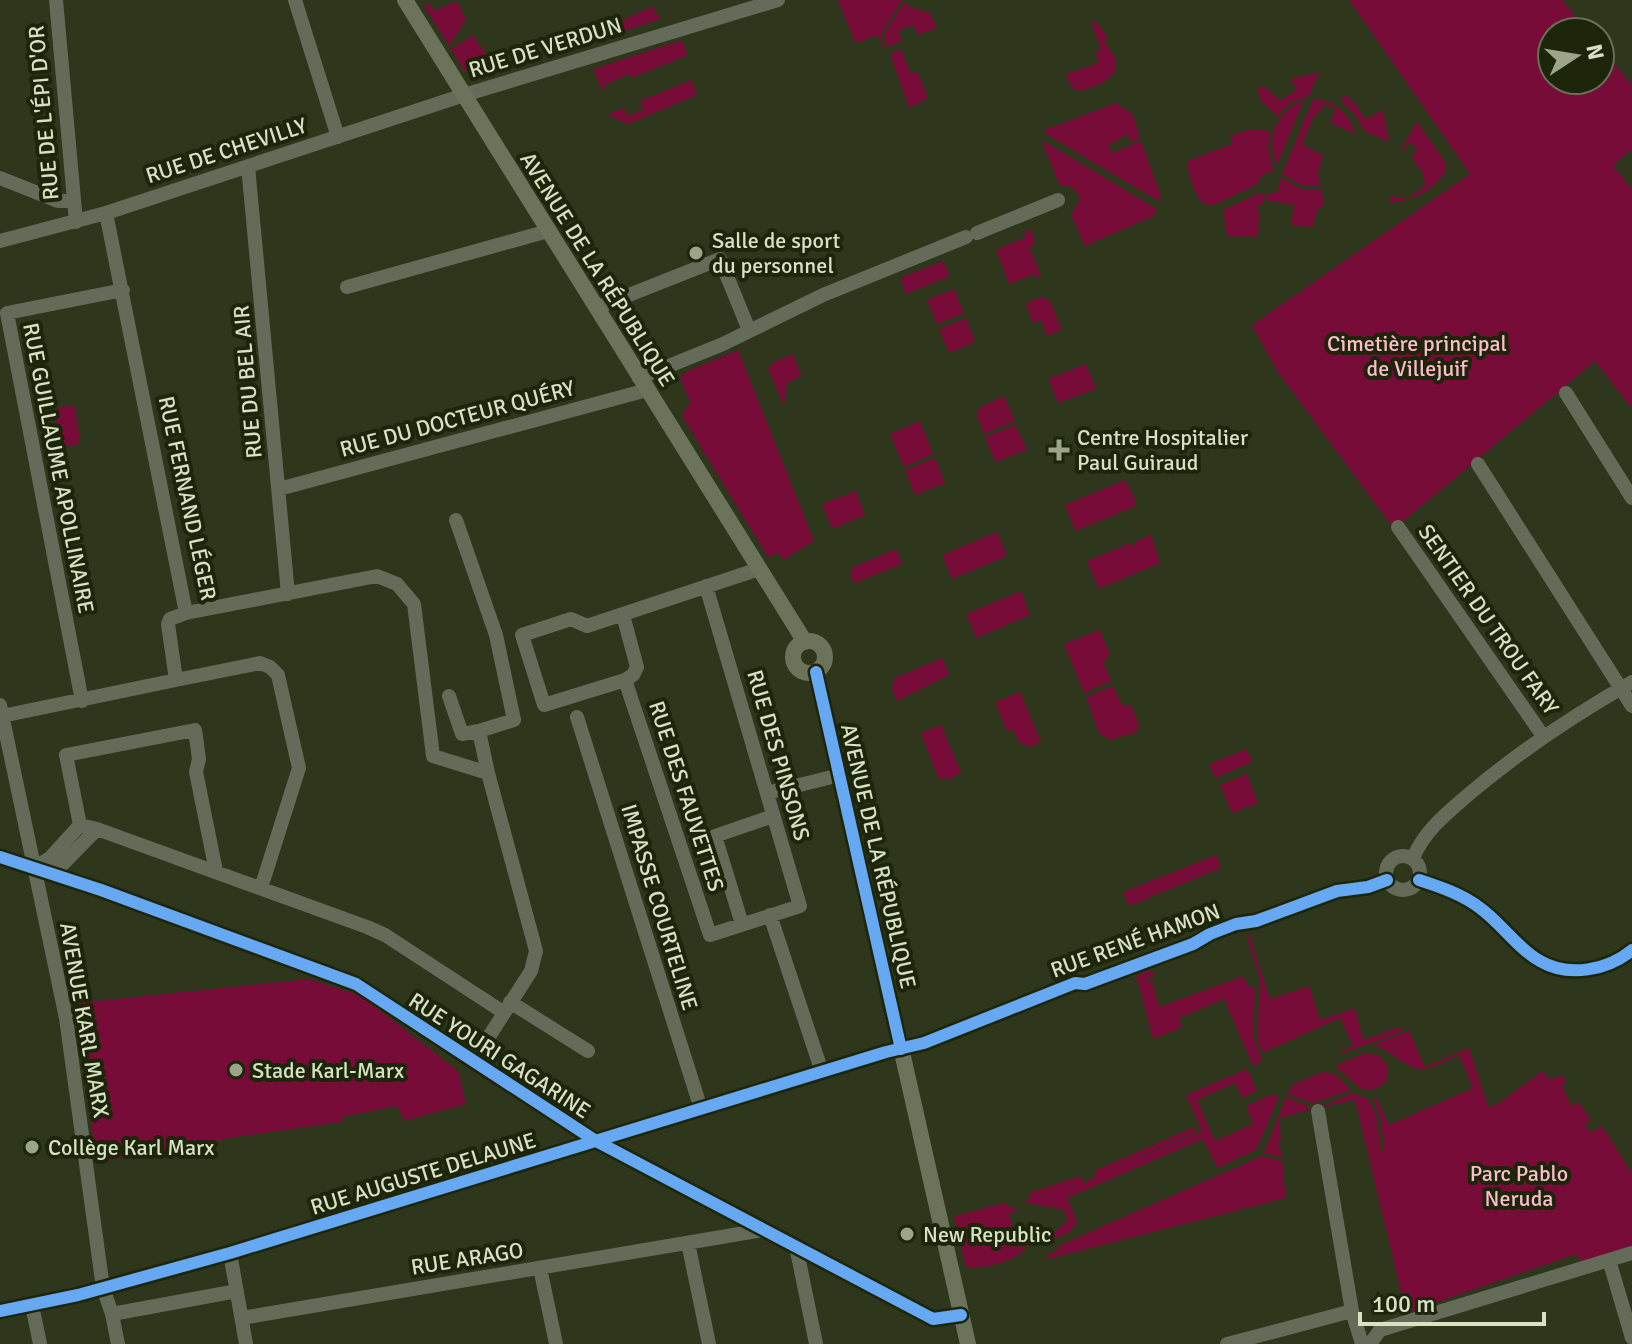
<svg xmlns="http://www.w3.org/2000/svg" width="1632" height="1344" font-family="Signika,sans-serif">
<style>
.green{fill:#770c39}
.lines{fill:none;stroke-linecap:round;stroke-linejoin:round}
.minor{stroke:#646b58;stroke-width:14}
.major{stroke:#6b735b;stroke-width:16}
.cycleway-casing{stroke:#1d250b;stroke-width:17}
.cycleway{stroke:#66a8f1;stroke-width:12}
.poi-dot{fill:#9ba688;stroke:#1d250b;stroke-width:3}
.labels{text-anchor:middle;stroke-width:8;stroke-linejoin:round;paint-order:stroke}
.street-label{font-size:22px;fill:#d6e2c2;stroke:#1d250b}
.poi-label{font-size:22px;fill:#d6e2c2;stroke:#1d250b;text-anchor:start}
.park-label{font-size:22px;fill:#fcbdcb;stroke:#1d250b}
</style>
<rect width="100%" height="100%" fill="#2e361c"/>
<path class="green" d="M838 0H902L882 33 881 39 885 48H883L877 35 855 43Z
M1349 0H1562L1588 32H1552V80H1600V47L1632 85 1631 150 1613 165 1632 190V409L1595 361 1394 529 1277 371 1252 325 1470 174Z
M457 1 466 20 449 46 424 6 430 3 434 11Z
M904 2 911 8 929 12 937 28 918 35 913 25 898 31 902 41 887 47 884 35Z
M653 6 657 15H660V19L580 46 576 42Z
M1091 22H1097L1108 38 1104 42C1122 63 1121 75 1095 86 1089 88 1083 92 1076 90 1070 87 1068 81 1066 74L1099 63 1095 52 1101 49Z
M473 35C488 63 504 65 532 55V58L478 76 464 71 451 49Z
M682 40 688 55 632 78 629 74 604 85 605 89 602 90 593 69Z
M901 49 910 72 918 73 928 98 909 108 890 54Z
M1319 72 1309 96 1290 103 1277 117 1261 100 1257 89 1263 85 1280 101 1296 90 1291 79Z
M691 80 697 95 628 124 607 115 624 108 628 116 643 110 640 101Z
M1344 95 1352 100 1366 119 1383 110 1389 142 1364 131 1356 116 1341 101Z
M1313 99C1335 101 1350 113 1355 134L1330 123 1336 109 1324 104 1319 113 1315 115 1302 144 1323 156 1318 173 1320 186H1303L1282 174Z
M1304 100 1277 165C1264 138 1277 111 1304 100Z
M1116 103 1133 115 1140 139 1131 142 1127 134 1108 146 1112 153 1141 141 1161 197 1158 201 1044 133 1047 129Z
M1417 122 1446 163C1449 181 1410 205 1394 201L1391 204 1389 201 1392 196 1407 199 1425 186 1423 173 1412 159 1417 147 1407 143 1404 151 1401 149Z
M1250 129 1270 131 1268 147 1273 172 1263 174 1256 185 1214 205 1203 204C1195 195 1187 174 1188 161L1232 144 1230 136Z
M1045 142 1155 208 1156 215 1085 246 1071 215 1080 198C1076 189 1070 184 1060 186L1043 145 1042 143Z
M1280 177 1301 189H1321L1324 205 1317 210 1313 227 1291 225 1294 205 1266 200 1267 195 1278 191Z
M1259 193 1265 194 1264 202 1257 207 1259 215 1258 237 1227 236 1223 210Z
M1031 229 1035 244 1029 247 1041 275 1038 278 1035 274 1009 284 996 250 1026 237 1024 232Z
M943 261 950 276 906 294 900 278Z
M954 289 964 313 937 324 927 300Z
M1041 297 1049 299 1062 330 1047 336 1041 320 1032 323 1026 303Z
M966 318 975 342 949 353 939 329Z
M738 350 814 541 783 560 779 553 768 557 682 416 687 406 691 404 680 378 687 371Z
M793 354 801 376 787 383 784 406 768 369 774 362Z
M1086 364 1096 389 1058 403 1048 379Z
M1004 396 1015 421 984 434 977 416 979 408Z
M70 405 75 408 80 439 77 445 65 446C57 437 53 420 58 408Z
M920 421 933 454 904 467 890 434Z
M1015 425 1027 450 995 462 985 437Z
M935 458 945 483 915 495 905 470Z
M1125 480 1136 501 1134 507 1075 531 1065 505Z
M856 491 865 515 832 529 822 504Z
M997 532 1007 556 952 579 942 555Z
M1151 535 1160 563 1099 589 1087 561 1130 543 1132 546 1137 544 1136 541Z
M896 549 902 564 853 584 851 568Z
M1021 591 1030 615 976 638 966 614Z
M1100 630 1110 655 1103 662 1111 681 1084 693 1064 644Z
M942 658 949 675 897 701 892 688 895 678Z
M1113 686 1122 706H1131L1139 725 1136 727 1138 732 1110 740 1099 733 1086 697Z
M1020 692 1041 742 1030 747 1019 743 1013 729 1007 732 995 702Z
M941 725 961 773 948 780 946 777 939 780 921 733Z
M1247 749 1252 762 1215 778 1209 764Z
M1247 774 1258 803 1232 813 1220 785Z
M1216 855 1221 868 1129 906 1123 892Z
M1249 934 1270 999 1309 986 1320 1020 1355 1008 1363 1040 1406 1025 1400 1028 1402 1032 1340 1054 1339 1052 1353 1046 1340 1018 1262 1053 1257 1038 1260 978 1246 935Z
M1152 970 1154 977 1146 979 1147 982 1152 981 1159 1007 1243 976 1247 985 1255 989 1253 1036 1262 1061 1253 1066 1224 999 1179 1018 1182 1027 1153 1039 1136 975Z
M309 979 361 996 458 1071 466 1104 404 1121 397 1106 342 1117V1122L241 1136 96 1163 77 1003Z
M1409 1031 1425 1067 1469 1048 1488 1107 1498 1104 1542 1071 1549 1079 1563 1076 1566 1083 1562 1086 1571 1106 1578 1102 1591 1120 1584 1125 1591 1132 1602 1126 1632 1174V1249L1583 1264 1576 1254 1406 1313 1355 1100 1317 1108 1353 1093 1368 1099 1376 1115 1381 1152 1384 1150 1381 1121 1373 1098 1376 1097 1389 1125 1473 1088 1459 1055C1448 1060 1435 1067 1424 1069 1408 1072 1391 1049 1373 1045Z
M1365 1053 1379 1055 1388 1067 1386 1082 1374 1090H1362L1335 1066Z
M1247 1069 1257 1091 1242 1098 1235 1083 1197 1100 1215 1141 1253 1124 1246 1106 1270 1095 1277 1096 1278 1099 1256 1150 1217 1168 1203 1139 1067 1198 1078 1224 1071 1227 1073 1231 1041 1244 1068 1220 1064 1210 1026 1203 1024 1201 1031 1199 1029 1193 1080 1176 1083 1183 1096 1177 1094 1171 1194 1127 1196 1132 1112 1169 1202 1131 1186 1095Z
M1322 1072 1335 1074 1351 1090 1313 1103 1287 1094 1294 1084Z
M1286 1097 1306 1105 1310 1110 1279 1118 1281 1139 1278 1141 1282 1157 1264 1153Z
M1262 1156 1282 1161 1286 1198 1048 1259 1047 1255 1059 1249 1058 1246Z
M1004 1203 1019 1211 1009 1213 1017 1247 1027 1246C1018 1262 983 1269 966 1268L954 1216Z"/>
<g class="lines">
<path class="minor" d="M56 0 76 222
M295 0 338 137
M248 166 288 594
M0 178 58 201H72
M106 213 186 613
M977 233 1058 200
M0 241 106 213 464 95 778 0
M347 287 548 231
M596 308 720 259 749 330
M639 378 723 344 823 295 966 237
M1566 393 1632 498
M1478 464 1632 706
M279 489 647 390
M456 520 496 635 514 720 479 731 488 773
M1398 527 1543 736
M623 615 637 667 633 675 625 680 710 935 800 906 706 586
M176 680 260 663 270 667 278 675 299 768 261 888
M625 680 544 705 522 635 571 619 587 626 759 569
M449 696 462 734 479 731
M82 701 7 313 123 290
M0 705 66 1018 103 1288 112 1314 118 1344
M2 716 176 680 168 624 170 619 186 613 377 576 397 584 414 604 433 756 488 773 536 951 531 971 474 1060
M577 717 701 1109
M767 793 840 775
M80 825 97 829 367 927 385 935 503 1012
M80 825 66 755 195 730 199 759 196 772 216 871
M1386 873a17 17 0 1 1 34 0a17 17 0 1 1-34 0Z
M0 857 101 890 356 984 596 1141 933 1319 961 1315
M1413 858C1425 830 1446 814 1469 794 1520 751 1574 715 1632 682
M35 867 50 858 80 825
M54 873 97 829
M1419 880C1440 887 1462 894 1480 908 1501 923 1517 948 1540 961 1569 978 1608 970 1632 950
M770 915 822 1072
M742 924 715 836 773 816
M510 1002 588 1051
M1318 1111 1352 1311 1362 1344
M688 1243 709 1344
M796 1246 816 1344
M230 1253 246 1344
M1609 1260 1632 1338
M540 1268 556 1344
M32 1305 40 1344
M0 1311 78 1295 230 1253 886 1052 924 1043 1075 983 1085 984 1193 944 1210 934 1236 924 1256 921 1337 891 1368 887 1387 880
M112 1314 237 1291
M242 1318 763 1230
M1227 1344 1352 1311
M1370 1344 1380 1330 1632 1253"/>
<path class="major" d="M405 0 805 642
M793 657a16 16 0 1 1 32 0a16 16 0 1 1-32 0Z
M816 672 968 1344"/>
<g class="cycleway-casing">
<path id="cycleway" d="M816 672 901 1049
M0 857 101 890 356 984 596 1141 933 1319 961 1315
M1419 880C1440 887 1462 894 1480 908 1501 923 1517 948 1540 961 1569 978 1608 970 1632 950
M0 1311 78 1295 230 1253 886 1052 924 1043 1075 983 1085 984 1193 944 1210 934 1236 924 1256 921 1337 891 1368 887 1387 880"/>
</g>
<use href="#cycleway" class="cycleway"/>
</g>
<g class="poi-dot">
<circle cx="696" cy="253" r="8"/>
<path d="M1055 438h8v8h8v8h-8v8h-8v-8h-8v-8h8z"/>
<circle cx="236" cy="1070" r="8"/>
<circle cx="32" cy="1147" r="8"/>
<circle cx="907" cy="1234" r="8"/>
</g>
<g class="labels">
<g class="street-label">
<text transform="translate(545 47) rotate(-17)" y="8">RUE DE VERDUN</text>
<text transform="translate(43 113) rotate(-95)" y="8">RUE DE L'ÉPI D'OR</text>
<text transform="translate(226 150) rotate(-18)" y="8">RUE DE CHEVILLY</text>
<text transform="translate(598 269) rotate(58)" y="8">AVENUE DE LA RÉPUBLIQUE</text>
<text transform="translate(247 382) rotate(-95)" y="8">RUE DU BEL AIR</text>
<text transform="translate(457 418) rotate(-15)" y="8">RUE DU DOCTEUR QUÉRY</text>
<text transform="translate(59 468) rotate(79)" y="8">RUE GUILLAUME APOLLINAIRE</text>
<text transform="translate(188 498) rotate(78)" y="8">RUE FERNAND LÉGER</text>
<text transform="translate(1489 619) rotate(55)" y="8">SENTIER DU TROU FARY</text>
<text transform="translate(779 755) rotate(74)" y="8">RUE DES PINSONS</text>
<text transform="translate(687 796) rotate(72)" y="8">RUE DES FAUVETTES</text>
<text transform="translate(879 856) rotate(77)" y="8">AVENUE DE LA RÉPUBLIQUE</text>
<text transform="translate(660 907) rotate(73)" y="8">IMPASSE COURTELINE</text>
<text transform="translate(1135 940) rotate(-20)" y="8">RUE RENÉ HAMON</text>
<text transform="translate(85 1020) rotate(80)" y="8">AVENUE KARL MARX</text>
<text transform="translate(500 1055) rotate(33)" y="8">RUE YOURI GAGARINE</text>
<text transform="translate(423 1173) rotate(-17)" y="8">RUE AUGUSTE DELAUNE</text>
<text transform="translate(467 1258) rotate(-9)" y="8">RUE ARAGO</text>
</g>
<g class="poi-label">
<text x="712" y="248">Salle de sport<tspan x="712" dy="25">du personnel</tspan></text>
<text x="1077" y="445">Centre Hospitalier<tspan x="1077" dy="25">Paul Guiraud</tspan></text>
<text x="252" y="1078">Stade Karl-Marx</text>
<text x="48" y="1155">Collège Karl Marx</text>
<text x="923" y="1242">New Republic</text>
</g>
<g class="park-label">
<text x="1417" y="351">Cimetière principal<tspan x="1417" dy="25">de Villejuif</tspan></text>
<text x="1519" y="1181">Parc Pablo<tspan x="1519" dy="25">Neruda</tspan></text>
</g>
</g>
<g transform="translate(1576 56) rotate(78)"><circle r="38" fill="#1d250b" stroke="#677154" stroke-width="2"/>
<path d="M0-6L14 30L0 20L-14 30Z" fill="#9ba688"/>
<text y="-12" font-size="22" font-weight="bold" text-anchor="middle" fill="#d6e2c2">N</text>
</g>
<path d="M1360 1312v12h184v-12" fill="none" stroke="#d6e2c2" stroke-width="4"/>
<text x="1372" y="1312" font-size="24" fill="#d6e2c2" stroke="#1d250b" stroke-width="6" paint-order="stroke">100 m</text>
</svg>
